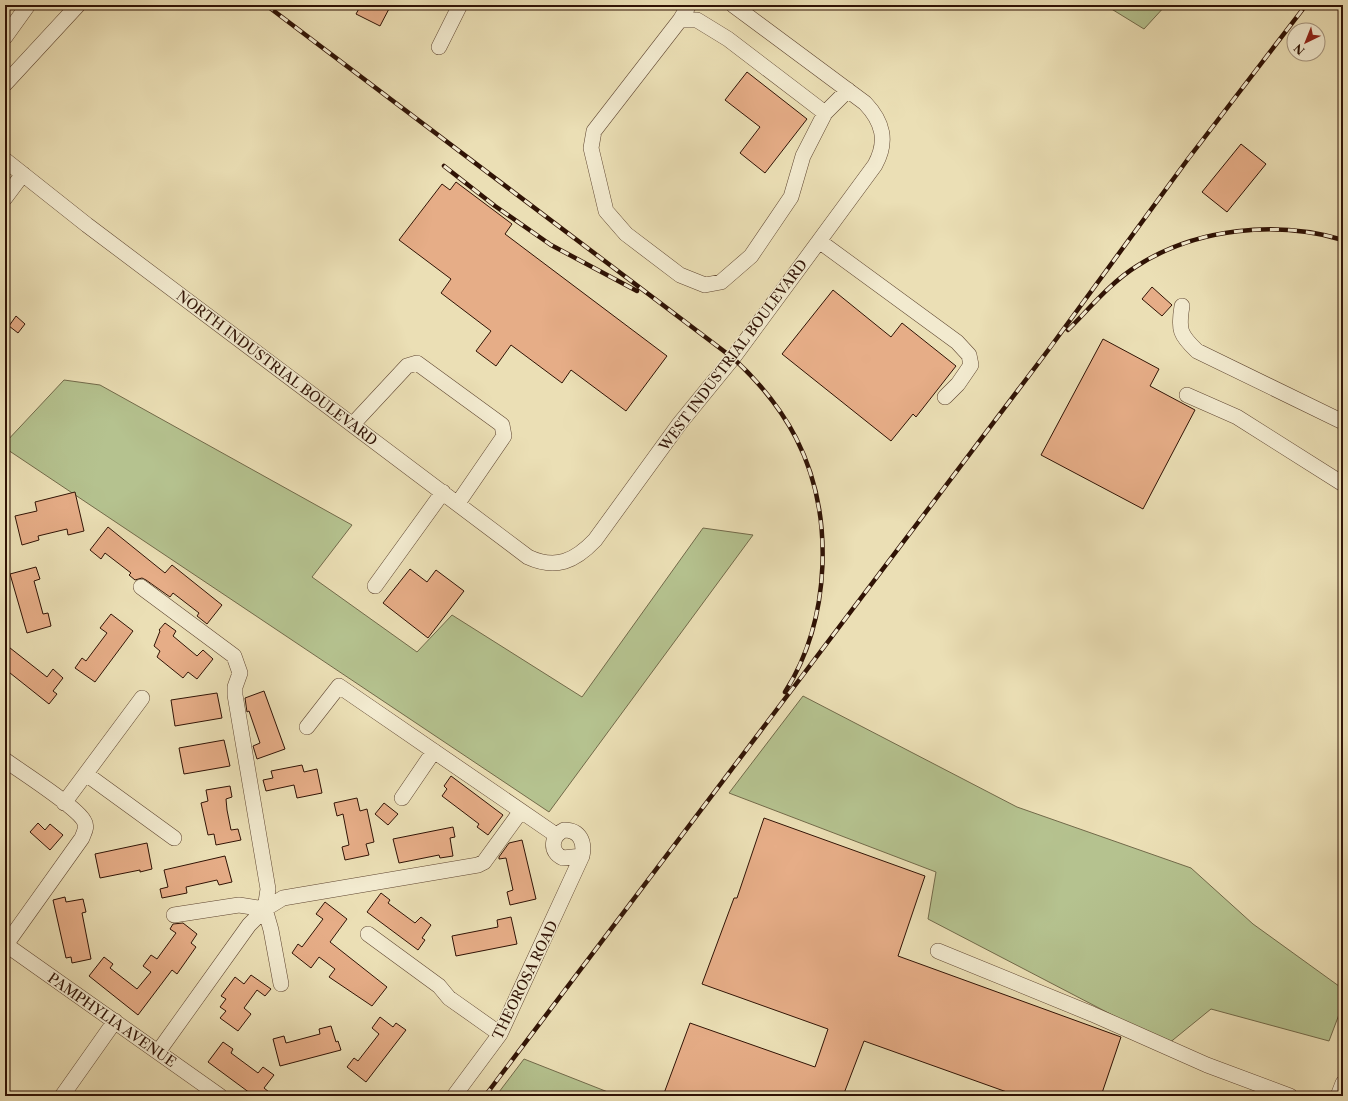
<svg xmlns="http://www.w3.org/2000/svg" width="1348" height="1101" font-family="'Libre Caslon Text',serif">
<style>
.green{fill:#b5c28f;stroke:#726a4a}
.building{fill:#e6ad87;stroke:#301305}
.lines{fill:none;stroke-linecap:round;stroke-linejoin:round}
.minor-casing{stroke:#5f4631;stroke-width:16}
.minor{stroke:#f2eacf;stroke-width:15}
.rail-casing{stroke:#301305;stroke-width:4.5}
.rail{stroke:#f2eacf;stroke-width:3;stroke-dasharray:9;stroke-linecap:butt}
.labels{text-anchor:middle;stroke-width:3;stroke-linejoin:round;paint-order:stroke}
.street-label{font-size:14px;fill:#301305;stroke:#f2eacf}
</style>
<rect width="100%" height="100%" fill="#ebdfb5"/>
<filter id="stains"><feTurbulence type="fractalNoise" baseFrequency=".005" numOctaves="4"/><feColorMatrix values="0 0 0 0 .2 0 0 0 0 .09 0 0 0 0 .02 0 0 0 .5 -.17"/></filter>
<radialGradient id="worn" r=".72"><stop offset=".6" stop-color="#630" stop-opacity="0"/><stop offset="1" stop-color="#630" stop-opacity=".3"/></radialGradient>
<path class="green" d="M1105 5H1166L1144 29Z
M64 380 100 385 352 525 312 577 417 652 452 615 582 697 703 528 753 535 549 812 5 448V443Z
M803 696 1017 807 1191 868 1253 924 1343 989V1004L1329 1041 1211 1009 1168 1044 928 919 936 872 729 793Z
M524 1059 618 1096H496Z"/>
<path class="building" d="M361 5H391L380 26 356 14Z
M747 72 807 119 765 173 740 153 760 127 725 100Z
M1241 144 1266 164 1227 212 1202 192Z
M456 182 512 224 505 234 667 356 626 411 571 370 562 383 511 345 496 366 476 351 491 331 441 293 451 279 399 240 442 184 450 190Z
M1152 287 1172 305 1162 316 1142 299Z
M833 290 891 337 902 323 956 366 916 417 913 414 891 441 782 354Z
M16 316 25 324 18 333 9 326Z
M1103 339 1159 369 1150 386 1195 410 1143 509 1041 455Z
M75 492 84 531 68 535 67 529 38 536 39 540 22 545 15 516 37 511 35 502Z
M108 527 165 573 172 565 222 605 207 624 197 616 199 613 173 593 170 597 146 580 142 578 135 580 129 575 131 573 105 553 101 559 90 550Z
M36 567 40 579 34 581 43 614 48 613 51 626 27 633 10 574Z
M410 569 427 582 436 570 464 591 428 638 383 603Z
M111 614 133 631 95 682 75 668 82 658 86 661 107 633 100 628Z
M165 623 176 631 173 636 197 656 203 650 213 659 197 679 188 672 183 678 157 657 160 651 154 646 160 631 159 630Z
M5 644 47 677 53 669 63 678 53 691 57 694 49 704 5 669Z
M264 691 285 749 257 759 253 746 260 743 249 711 247 712 245 698Z
M217 693 222 718 175 726 171 700Z
M224 740 230 766 184 774 179 748Z
M302 765 304 772 317 769 322 793 297 798 294 785 266 791 263 780 273 778 271 771Z
M451 776 503 815 488 835 477 827 479 824 442 796 447 789 444 786Z
M230 786 232 797 226 799 227 810 231 830 238 829 241 840 216 845 214 834 208 835 201 803 208 801 206 790Z
M357 798 360 811 367 809 374 842 366 844 369 855 345 860 342 847 349 845 343 814 337 816 334 803Z
M384 803 398 814 388 825 375 814Z
M764 818 925 876 898 956 1121 1037 1101 1096H1018L864 1041 843 1096H663L690 1023 815 1067 828 1029 702 984 734 898H737Z
M38 823 45 830 50 824 63 835 50 850 30 832Z
M453 827 455 837 450 838 453 856 440 858 439 855 399 863 393 839Z
M522 840 536 899 510 905 507 892 513 890 506 858 499 859V857L509 843Z
M147 843 152 869 140 872V870L100 878 95 854Z
M225 856 232 882 219 885 217 880 186 887 187 893 162 898 160 889 168 887 164 870Z
M381 893 390 900 388 903 415 923 421 917 431 925 422 938 425 940 418 950 367 912Z
M65 897 66 902 83 899 86 912 82 913 91 959 72 963 71 957 66 958 53 900Z
M325 902 347 919 330 942 387 987 372 1006 329 977 335 969 319 957 311 968 292 953 298 944 302 947 323 919 316 914Z
M511 917 517 944 456 956 452 936 498 927 497 920Z
M183 923 197 934 191 943 196 947 177 974 172 970 138 1015 89 976 104 957 113 964 110 968 137 989 151 972 143 966 151 955 157 959 176 933 170 929 173 924Z
M251 975 271 989 265 996 257 990 244 1008 251 1014 238 1031 220 1018 226 1011 220 1007 226 999 221 996 235 977 244 984Z
M380 1017 393 1027 396 1023 406 1030 366 1082 347 1067 354 1058 358 1061 379 1034 372 1028Z
M331 1026 336 1042 338 1041 341 1050 280 1066 273 1039 284 1036 286 1043 320 1034 319 1029Z
M223 1042 233 1049 231 1053 258 1073 263 1067 274 1075 264 1088 274 1096H254L208 1062Z"/>
<g class="lines">
<g class="minor-casing">
<path id="minor" d="M680 20H697L728 39 825 113 803 156 791 197 751 256 721 282 705 285 680 275 626 234 606 211 591 148 594 131Z
M680 20 689 5
M5 37 28 5
M439 47 460 5
M5 84 78 5
M825 113 848 90
M5 160 87 225 528 557C556 570 575 561 595 540L680 423 733 358 875 165C888 141 883 122 865 103L733 5
M5 198 23 174
M819 241 957 342 969 355 971 365 958 384 945 397
M1182 306C1178 330 1180 335 1197 351L1343 422
M1187 395 1237 417 1343 484
M353 424 407 366 417 363 502 425 504 436 458 503
M375 586 443 492
M141 587 234 656 240 673 235 687V695L268 889 265 909 271 930 281 984
M307 727 339 686 556 835
M5 760C20 771 77 807 84 821 88 827 84 832 82 838L5 946
M86 774 174 838
M402 798 434 751
M64 803 142 698
M564 830C580 830 585 842 582 856L563 858C549 852 551 836 564 830Z
M174 915 239 905 265 909
M368 934 439 986 449 998 500 1034
M5 944 220 1096
M938 951 1092 1014 1207 1065 1290 1096
M158 1052 249 925 265 909 283 898 478 865 484 862 521 811
M62 1096 115 1021
M454 1096 500 1034 582 856
M1338 1096 1343 1083"/>
</g>
<use href="#minor" class="minor"/>
<g class="rail-casing">
<path id="rail" d="M266 5 733 358C758 381 780 407 796 438 835 514 831 620 785 692
M444 166 495 206 551 245 637 291
M1068 330C1089 309 1111 282 1137 266 1196 228 1277 220 1343 240
M485 1096 1049 349 1188 159 1306 5"/>
</g>
<use href="#rail" class="rail"/>
</g>
<g class="labels">
<g class="street-label">
<text transform="translate(733 355) rotate(-53)" y="5">WEST INDUSTRIAL BOULEVARD</text>
<text transform="translate(277 368) rotate(37)" y="5">NORTH INDUSTRIAL BOULEVARD</text>
<text transform="translate(525 980) rotate(-64)" y="5">THEOROSA ROAD</text>
<text transform="translate(112 1020) rotate(35)" y="5">PAMPHYLIA AVENUE</text>
</g>
</g>
<rect width="1348" height="1101" fill="none" stroke="#ebdfb5" stroke-width="20"/>
<rect x="6" y="6" width="1336" height="1089" fill="none" stroke="#301305" stroke-width="2"/>
<rect x="10" y="10" width="1328" height="1081" fill="none" stroke="#301305"/>
<g transform="translate(1306 42) rotate(223)"><circle r="19" fill="#f2eacf" stroke="#a4947e"/>
<path d="M0-3L7 15L0 10L-7 15Z" fill="#8f2418"/>
<text y="-6" font-size="11" font-weight="bold" text-anchor="middle" fill="#301305">N</text>
</g>
<rect width="100%" height="100%" filter="url(#stains)"/>
<rect width="100%" height="100%" fill="url(#worn)"/>
</svg>
